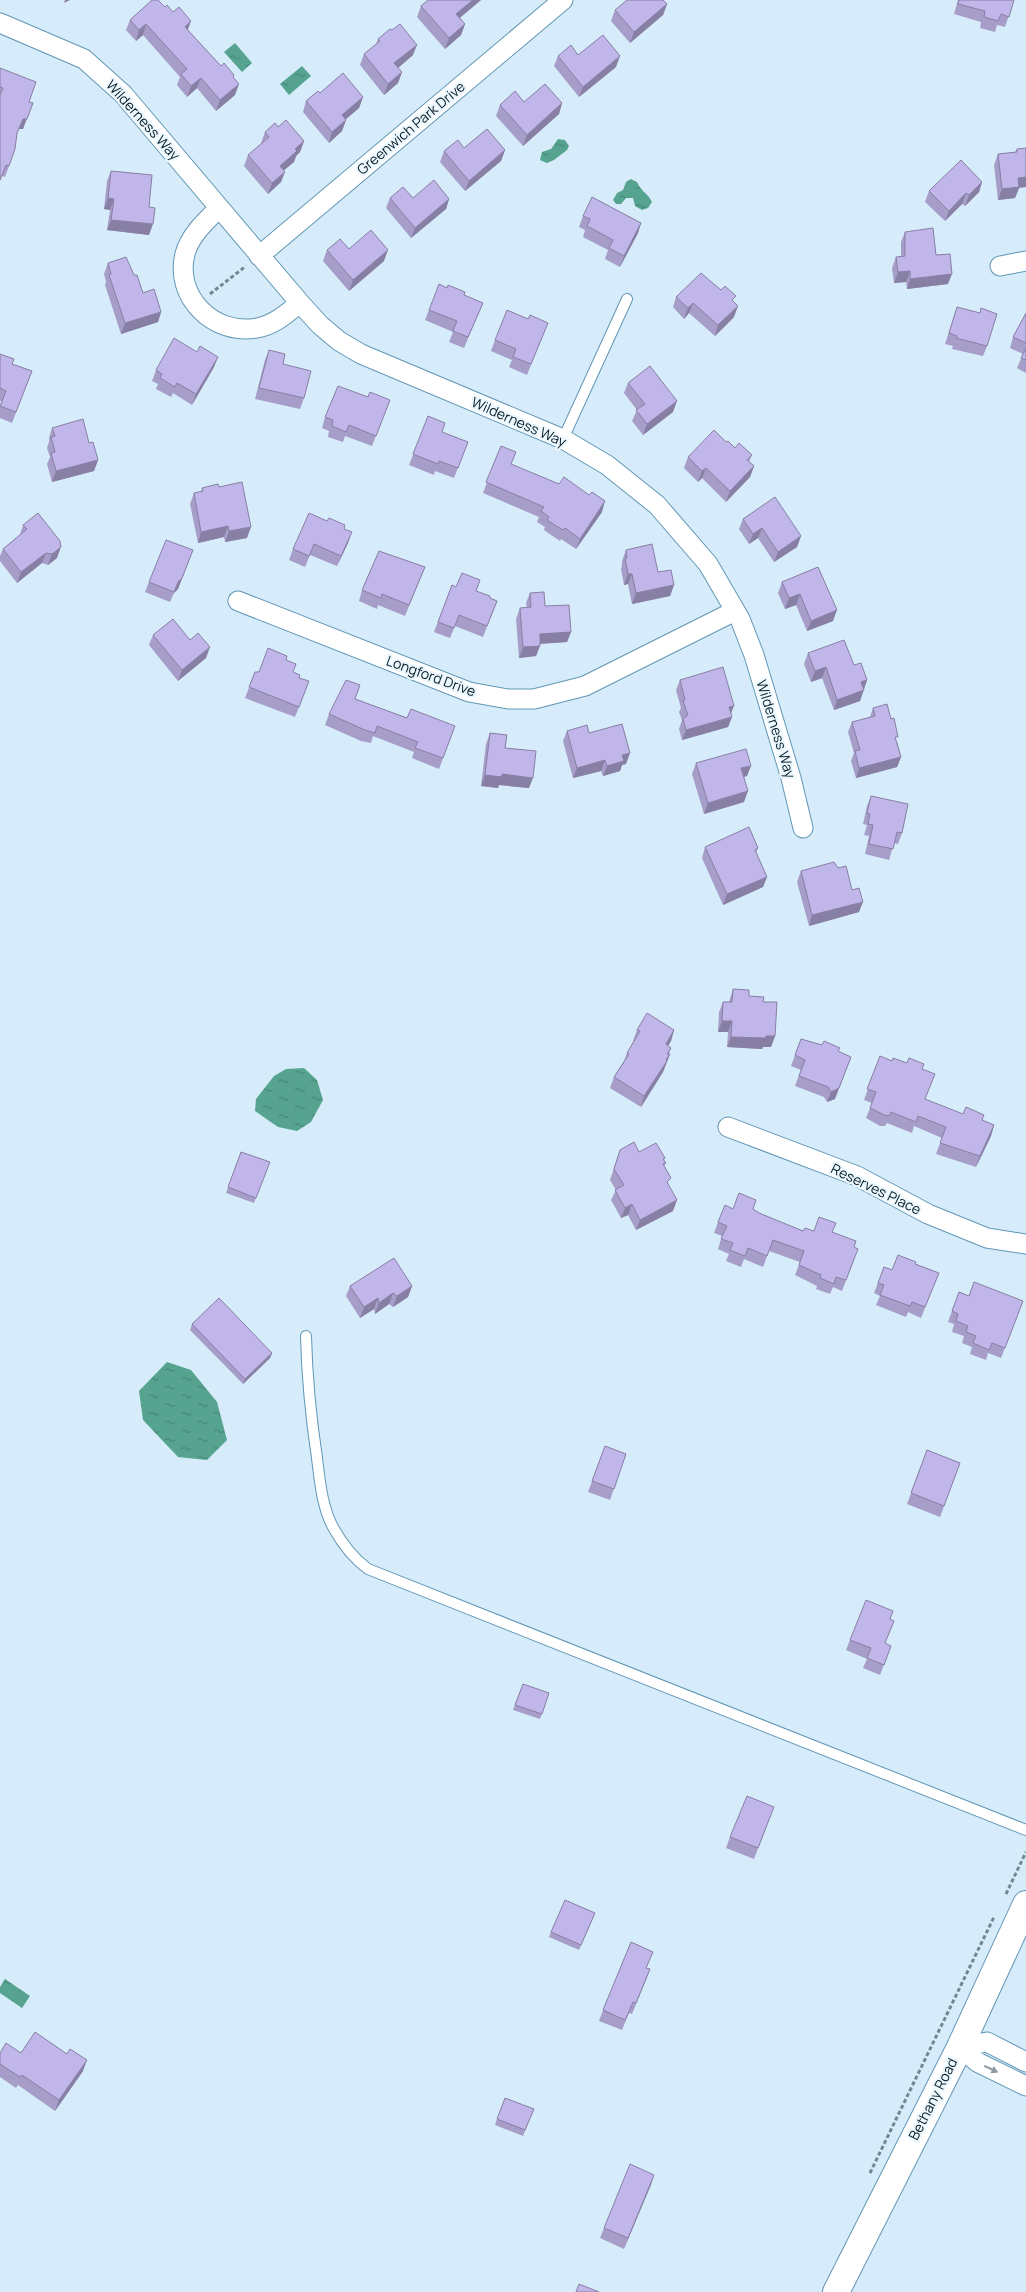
<svg xmlns="http://www.w3.org/2000/svg" width="1026" height="2292" font-family="Manrope,sans-serif">
<style>
.water{fill:url(#water-ripples)}
.lines{fill:none;stroke-linecap:round;stroke-linejoin:round}
.service-casing{stroke:#6197b6;stroke-width:12}
.minor-casing{stroke:#6197b6;stroke-width:21}
.secondary-casing{stroke:#6197b6;stroke-width:28}
.path{stroke:#708794;stroke-width:3;stroke-dasharray:4 2.5;stroke-linecap:butt}
.service{stroke:#fff;stroke-width:10}
.minor{stroke:#fff;stroke-width:19}
.secondary{stroke:#fff;stroke-width:26}
.wall{fill:#a69dc9}
.shaded-wall{fill:#877fa4}
.building{fill:#c1b6ea;stroke:#877fa4}
.oneway{fill:#8f999f}
.labels{text-anchor:middle;stroke-width:4.5;stroke-linejoin:round;paint-order:stroke}
.street-label{font-size:14px;fill:#061d29;stroke:#edf8fe}
</style>
<defs>
<pattern id="water-ripples" width="26" height="14" patternUnits="userSpaceOnUse" patternTransform="scale(1.25)"><rect width="26" height="14" fill="#56a490"/><path d="M2 4q2-2 4 0t4 0M15 11q2-2 4 0t4 0" fill="none" stroke="#458576"/></pattern>
</defs>
<rect width="100%" height="100%" fill="#d6ecfa"/>
<path class="water" d="M235 43 252 63 242 72 224 52Z
M302 66 311 76 289 95 280 84Z
M558 139 565 140 569 146 567 150 554 160 547 163 540 160 542 152 551 149Z
M631 179 637 182C643 194 647 192 652 202L648 208 642 210 635 206 633 198H626L621 204H616L613 200 617 193 623 190 626 182Z
M304 1068 317 1080 323 1100 311 1122 297 1131 278 1127 255 1111 256 1099 274 1076 286 1069Z
M167 1362 191 1370 217 1402 227 1440 207 1460 178 1457 143 1420 139 1391Z
M5 1979 30 1996 22 2008 0 1993V1987Z"/>
<g class="lines">
<g class="service-casing">
<path id="service" d="M563 439 627 299
M306 1336C307 1377 311 1418 317 1458 320 1482 322 1508 334 1529 343 1545 353 1558 368 1569L1026 1830"/>
</g>
<g class="minor-casing">
<path id="minor" d="M0 23 84 59 123 94 300 303 320 325 339 341 361 354 563 439 607 465 657 505 708 564 740 619 754 655 791 778 803 828
M219 208C206 221 190 235 185 254 174 297 214 336 257 328 274 325 286 314 300 303
M259 256 563 0
M1000 266 1026 261
M238 601 469 692 508 699H534L585 686 735 611
M728 1127 857 1176 928 1214 987 1238 1026 1244
M960 2047 977 2062 1026 2086
M960 2047 987 2042 1026 2062"/>
</g>
<g class="secondary-casing">
<path id="secondary" d="M836 2292 960 2047 1026 1904"/>
</g>
<path class="path" d="M210 294 246 266
M1006 1894 1026 1852
M870 2173 994 1917"/>
<use href="#service" class="service"/>
<use href="#minor" class="minor"/>
<use href="#secondary" class="secondary"/>
</g>
<path class="wall" d="M481 0 460 18 465 24 461 35 445 49 417 17 421 6Z
M958 0H1014L1005 27 997 25 995 32 980 28 981 22 954 14Z
M667 4 663 15 630 43 611 21 615 10Z
M165 7 188 30 221 66 233 77 235 95 216 111 197 88 187 97 177 85 180 77 143 35 136 41 126 30 130 20Z
M378 39 413 55 398 68 402 72 398 83 384 95 360 65 364 54 376 44Z
M578 55 616 67 579 97 554 66 558 56Z
M0 68 29 102 23 129H19L17 133 15 149 5 177 2 176 0 181Z
M320 93 363 97 359 108 346 119V120L342 131 329 143 303 112 306 101Z
M524 102 562 103 559 114 523 146 496 116 500 105Z
M278 127 304 141 300 152 296 156 294 162 284 170 281 182 268 194 244 166 248 155 261 144V143L265 132Z
M464 148 505 150 501 161 465 191 440 162 444 151Z
M1017 149 1019 188 1015 198 998 200 994 165 998 154 1015 152Z
M111 171 149 207V235L107 230 110 210 104 209 107 181Z
M982 182 979 192 965 206 962 204 945 221 925 202 929 191Z
M390 198 449 199 446 209 411 238 386 208Z
M583 216 641 223 638 233 620 267 605 259 608 250 583 237 585 230 579 227Z
M905 232 936 255 948 284 907 289 906 282 894 283 892 268 896 257H901V242Z
M349 249 384 261 349 291 323 261 327 250Z
M108 263 143 293 161 312 158 322 121 334 105 285 106 282 104 274Z
M464 295 483 303 464 348 449 342 453 332 425 320 429 310Z
M676 297 734 302V317L715 336 689 313 684 319 673 307Z
M957 307 987 346 983 356 952 349 953 346 945 344Z
M1026 313V373L1017 368 1023 354 1010 348 1013 337Z
M528 319 548 323 527 375 509 367 512 360 491 351 495 340Z
M269 350 283 364 304 398 300 409 255 399 265 360Z
M0 354 12 364 32 371 12 423 0 418V407L2 401H0Z
M214 367 192 405 173 393 171 397 156 389 158 384 152 381 156 370Z
M628 383 673 412 643 435 632 421 637 410 624 393Z
M368 397 390 400 372 446 345 436 343 442 328 437 329 431 322 428 325 417Z
M428 416 442 432 468 442 454 478 435 471 434 475 409 465Z
M52 428 89 443 98 460 94 471 52 482 47 464 50 457 47 448 49 442V438Z
M726 442 735 448 752 455 749 462 754 466 750 477 726 502 702 478 698 482 684 468 688 457Z
M501 446 511 465 602 512 576 549 561 539 560 541 544 530 545 527 537 522 539 517 483 493Z
M219 487 247 538 225 542 224 537 198 543 190 504 194 493 201 492 202 488Z
M743 519 801 536 797 547 774 562 758 538 749 544 739 529Z
M23 525 57 558 48 565 42 563 17 583 0 561V556L3 549 20 535Z
M344 529 348 543 337 566 310 555 305 567 289 560 293 549Z
M626 550 658 572 674 585 670 596 632 604 628 584 624 585 621 569 622 565V561Z
M189 561 178 589 174 593 170 602 145 592 149 582Z
M425 567 405 616 378 605 377 609 359 601 362 590Z
M818 567 833 621 807 631 796 605 785 609 778 593 782 582Z
M452 585 456 587 476 591 490 598 497 601 483 637 455 626 450 638 434 632Z
M530 593 571 632 567 642 540 644 536 656 519 658 516 619 520 608H527L526 603Z
M153 635 190 640 206 658 178 681 149 645Z
M808 653 854 665 867 680 860 701 834 710 822 678 811 682 804 664Z
M286 660 293 672 299 678 305 692 295 717 245 698 255 672H259Z
M680 680 732 717 728 727 682 740 679 729 682 720 679 712 681 708 676 690Z
M356 699 407 718 455 726 439 769 412 758 414 752 373 736 371 743 361 741 325 725 329 714Z
M873 708 897 742 901 757 897 767 856 778 851 761 854 753 848 732 852 722 870 717Z
M567 731 589 733 626 764 622 765 620 771 603 776 601 771 573 778 563 741Z
M490 733 505 748 529 788 499 785 498 788 481 786 486 744Z
M696 763 747 776 743 777 744 802 704 814 692 774Z
M871 796 902 833 898 844 894 843 889 860 865 854 869 836 864 835 867 825 863 824 867 806Z
M705 847 758 848 756 853 767 877 763 887 723 905 702 858Z
M838 868 852 890 859 912 809 926 797 882 801 871Z
M733 989 763 1002 775 1036 771 1047H763L762 1049 727 1047 728 1032H718L719 1012 723 1002H729Z
M637 1030H674L671 1041 668 1046 669 1054H670L663 1072 641 1107 610 1088 614 1077 624 1061 627 1053 634 1041H633Z
M801 1039 838 1051 835 1099 827 1102 824 1097 795 1086 801 1070 791 1066Z
M880 1056 892 1061 922 1069 925 1099 963 1114 982 1120 994 1125 991 1136 976 1167 936 1154 942 1138 914 1126 912 1133 887 1123 885 1126H880L866 1118 872 1103 864 1100Z
M620 1150 639 1152 665 1158 664 1160 666 1163 664 1166 673 1211 636 1230 628 1215 621 1218 611 1200 616 1190 610 1180Z
M241 1152 270 1162 254 1203 226 1193Z
M733 1209H753L759 1213 803 1231 832 1232 854 1247V1260L842 1291 833 1287 830 1294 816 1289 817 1286 795 1275 800 1262 769 1251 763 1267 744 1259 741 1267 726 1261 729 1254 718 1249 722 1236 714 1233 718 1222Z
M915 1264 939 1273 921 1318 908 1312 906 1317 876 1305 880 1296 874 1293 884 1267 892 1270Z
M350 1286H412L408 1297 393 1307 389 1304 375 1314 374 1309 360 1318 346 1296Z
M959 1292 969 1296 1023 1301 1001 1358 988 1353 986 1360 970 1354 972 1347 962 1343 964 1336 952 1332 954 1324 948 1322Z
M192 1324 272 1353 270 1358 243 1384 190 1330Z
M605 1446 626 1454 610 1500 588 1492Z
M927 1450 960 1463 940 1517 907 1504Z
M890 1620 885 1644 891 1646 880 1675 863 1668 867 1659 846 1650 850 1640Z
M523 1684 549 1693 540 1719 513 1710Z
M770 1817 754 1859 726 1848 730 1837Z
M593 1918 579 1950 549 1937 551 1932Z
M647 1968 650 1969 646 1980 632 2014 629 2013 622 2030 599 2021 603 2010Z
M0 2053H21L83 2071 55 2111 18 2085 16 2088 0 2077Z
M534 2109 523 2136 495 2125 497 2119Z
M654 2175 624 2249 600 2238 604 2228Z"/>
<path class="shaded-wall" d="M65 0H70L64 3Z
M473 0H481L452 24 456 14Z
M667 4 663 15 630 43 634 32Z
M191 21 187 32 185 27Z
M146 24 143 35 136 41 139 30Z
M465 24 461 35 445 49 449 38Z
M417 45 413 55 391 74 394 63Z
M620 56 616 67 579 97 583 87Z
M402 72 398 83 384 95 388 84Z
M201 78 197 88 187 97 191 86Z
M239 84 235 95 216 111 220 100Z
M363 97 359 108 338 126 342 115Z
M33 103 23 129H19L23 119Z
M562 103 559 114 523 146 527 135Z
M346 120 342 131 329 143 332 132Z
M304 141 300 152 296 156 294 162 276 177 280 166 295 149Z
M505 150 501 161 465 191 469 181Z
M285 172 281 182 268 194 272 183Z
M1026 177V187L1019 188 1015 198 998 200 1002 189 1018 178Z
M982 182 979 192 965 206 969 195Z
M966 193 962 204 945 221 949 211Z
M108 198 114 199 110 210 104 209Z
M449 199 446 209 411 238 415 228Z
M111 220 153 224 149 235 107 230Z
M641 223 638 233 620 267 624 256Z
M388 250 384 261 349 291 353 280Z
M910 271 906 282 894 283 898 272Z
M952 274 948 284 907 289 910 279Z
M693 303 689 313 684 319 688 308Z
M738 306 734 317 715 336 718 325Z
M161 312 158 322 121 334 125 323Z
M218 357 214 367 192 405 196 394Z
M677 401 673 412 643 435 647 424Z
M98 460 94 471 52 482 56 471Z
M754 466 750 477 726 502 730 491Z
M706 468 702 478 698 482 702 471Z
M605 501 602 512 576 549 580 539Z
M228 526 224 537 198 543 201 532Z
M251 527 247 538 225 542 229 531Z
M762 528 758 538 749 544 753 534Z
M352 532 348 543 337 566 341 556Z
M801 536 797 547 774 562 778 552Z
M61 547 57 558 48 565 52 554Z
M193 550 178 589 174 593 178 582Z
M46 553 42 563 17 583 21 572Z
M628 574H632L628 584 624 585Z
M674 585 670 596 632 604 636 593Z
M800 594 796 605 785 609 789 598Z
M837 610 833 621 807 631 811 621Z
M571 632 567 642 536 644 540 634Z
M540 646 536 656 519 658 523 647Z
M210 647 206 658 178 681 182 670Z
M826 667 822 678 811 682 815 671Z
M867 680 860 701 834 710 837 700 861 682Z
M734 706 730 716 729 707Z
M732 717 728 727 682 740 686 730Z
M630 753 626 764 622 765 620 771 603 776 607 766 622 755Z
M901 757 897 767 856 778 859 768Z
M605 760 601 771 573 778 577 768Z
M751 766 747 776 737 779 741 768Z
M502 774 533 778 529 788 499 785 498 788 481 786 485 775Z
M748 791 744 802 704 814 708 803Z
M767 877 763 887 723 905 727 894Z
M863 902 859 912 809 926 812 915Z
M722 1021H732L728 1032H718Z
M674 1030 671 1041 662 1055 666 1044Z
M766 1036H775L771 1047H763L762 1049 727 1047 731 1037Z
M671 1048 667 1058 670 1054 663 1072 641 1107 644 1096Z
M851 1057 835 1099 827 1102 831 1092Z
M994 1125 991 1136 976 1167 980 1156Z
M677 1200 673 1211 636 1230 640 1220Z
M632 1204 628 1215 621 1218 625 1208Z
M412 1286 408 1297 393 1307 397 1296Z
M393 1293 389 1304 375 1314 379 1303Z
M378 1298 374 1309 360 1318 364 1307Z
M272 1353 270 1358 243 1384 245 1379Z
M87 2060 83 2071 55 2111 59 2100Z
M654 2175 651 2185 624 2249 628 2238Z"/>
<path class="building" d="M152 0H158L165 7 167 5 173 12 179 7 191 21 185 27 221 66 224 63 234 75 233 77 239 84 220 100 201 78 191 86 181 74 187 69 146 24 139 30 130 20Z
M428 0H473L456 14 465 24 449 38 421 6Z
M627 0H663L667 4 634 32 615 10Z
M959 0H1014L1009 17 1001 14 998 21 984 17 985 11 958 4Z
M400 24 417 45 394 63 402 72 388 84 364 54 380 41 378 39 390 29 392 30Z
M603 35 620 56 583 87 558 56 571 45 578 55Z
M0 68 36 82 29 102 33 103 27 119H23L17 133 15 149 9 166 6 165 0 180V95L3 88 0 87Z
M343 73 363 97 342 115 346 120 332 132 306 101 318 91 320 93Z
M545 84 562 103 527 135 500 105 515 91 524 102Z
M286 120 304 141 295 149 297 151 280 166 285 172 272 183 248 155 269 137 265 132 275 123 278 127Z
M487 129 505 150 469 181 444 151 458 140 464 148Z
M1026 148V177L1018 178 1019 187 1002 189 998 154 1017 152V149Z
M961 160 982 182 969 195 966 193 949 211 929 191Z
M111 171 152 175 149 207 155 208 153 224 111 220 114 199 108 198Z
M434 180 449 199 415 228 390 198 403 187 413 198Z
M592 197 641 223 624 256 609 248 613 240 587 226 590 219 583 216Z
M933 228 936 255 950 254 952 274 910 279V271L898 272 896 257 905 256V232Z
M371 230 388 250 353 280 327 250 340 239 349 249Z
M126 257 134 275H137L143 293 154 289 161 312 125 323 109 275 111 274 108 263Z
M701 273 721 290 725 286 736 296 732 300 738 306 718 325 693 303 688 308 676 297Z
M439 284 447 288 448 285 465 292 464 295 483 303 468 337 453 331 457 321 429 310Z
M957 307 980 313 981 308 997 314 987 346 956 338 957 336 949 333Z
M507 310 528 319 530 315 548 323 531 364 513 357 516 349 495 340Z
M1026 313V343L1013 337Z
M174 338 197 352 200 346 218 357 196 394 177 383 175 387 160 378 162 374 156 370Z
M1026 348V360L1021 358Z
M269 350 285 354 283 364 311 371 304 398 259 388Z
M0 354 14 359 12 364 32 371 16 412 0 406 6 391 0 388Z
M650 366 677 401 647 424 636 410 645 404 628 383Z
M338 386 368 397 370 392 390 400 376 436 349 425 346 432 332 426 333 420 325 417Z
M428 416 445 423 442 432 468 442 458 468 439 461 438 464 413 454Z
M83 419 89 443 93 442 98 460 56 471 51 453 55 452 51 437 55 436 52 428Z
M714 430 726 442 728 441 735 448 739 443 752 455 747 460 754 466 730 491 706 468 702 471 688 457Z
M501 446 516 452 511 464 559 484 564 477 589 495 592 492 605 501 580 539 565 528 563 530 547 520 549 517 541 511 544 507 486 482Z
M242 482 251 527 229 531 228 526 201 532 194 493 203 491 202 488 218 484 219 487Z
M775 497 801 536 778 552 762 528 753 534 743 519Z
M38 513 60 541 61 547 52 554 46 553 21 572 3 549 27 529 23 525Z
M309 513 327 521 329 518 345 525 344 529 352 532 341 556 314 544 309 556 293 549Z
M166 540 193 550 182 578 178 582 174 592 149 582Z
M652 544 658 572 671 570 674 585 636 593 632 574H628L625 558H627L626 550Z
M379 551 425 567 409 605 382 594 381 598 362 590Z
M818 567 837 610 811 621 800 594 789 598 782 582Z
M462 573 480 580 476 591 490 596V598L497 601 487 626 459 615 454 628 438 622 452 585 456 587Z
M544 592 545 606 569 605 571 632 540 634V646L523 647 520 608 531 607 530 593Z
M173 619 190 640 198 633 210 647 182 670 153 635Z
M844 640 854 665 861 663 867 680 861 682 864 690 837 700 826 667 815 671 808 653Z
M268 648 287 656 286 660 296 664 293 672 300 675 299 678 309 681 299 707 249 687 255 672H259Z
M723 667 734 706 729 707 732 717 686 730 683 719 688 715 683 701 685 700 680 680Z
M346 680 360 685 355 699 407 718 411 709 455 726 443 758 415 748 418 742 377 726 375 733 365 730 329 714Z
M887 704 891 719 894 718 898 737H895L901 757 859 768 855 751 860 750 852 722 875 716 873 708Z
M622 724 630 753 622 755 624 761 607 766 605 760 577 768 567 731 587 725 589 733Z
M490 733 507 735 505 748 536 751 533 778 502 774V777L485 775Z
M746 749 751 766 741 768 748 791 708 803 696 763Z
M871 796 908 804 902 833 897 832 893 849 869 844 873 825 868 824 870 814 867 813Z
M749 827 758 848 755 850 767 877 727 894 705 847Z
M834 862 838 868 846 866 852 890 859 888 863 902 812 915 801 871Z
M733 989 749 990V996L764 997 763 1002H777L775 1036H766V1038L731 1037 732 1021H722L723 1002H732Z
M647 1013 674 1030 666 1044 671 1048 667 1054H670L666 1060 667 1061 644 1096 614 1077 629 1054 627 1053 640 1031 637 1030Z
M801 1039 822 1045 824 1041 840 1048 838 1051 851 1057 839 1088 831 1092 828 1087 799 1076 805 1060 795 1055Z
M880 1056 892 1061 893 1058 907 1063 909 1058 924 1064 922 1069 935 1074 925 1099 963 1114 966 1107 984 1115 982 1120 994 1125 980 1156 940 1143 946 1127 918 1116 916 1122 891 1112 889 1116 884 1115 870 1108 876 1092 867 1089Z
M634 1142 639 1152 656 1143 665 1158 663 1159 666 1163 663 1164 671 1178 667 1182 677 1200 640 1220 632 1204 625 1208 615 1190 624 1185 614 1169 620 1150Z
M241 1152 270 1162 256 1198 228 1187Z
M739 1193 756 1200 753 1209 759 1213 803 1231 805 1228 814 1231 819 1217 836 1223 832 1232 856 1241 854 1247 858 1249 846 1280 836 1277 834 1284 820 1278 821 1275 799 1265 804 1251 773 1240 767 1256 748 1248 745 1256 730 1250 733 1243 721 1239 727 1226 718 1222 725 1205 733 1209Z
M898 1255 916 1262 915 1264 939 1273 925 1307 912 1302 910 1306 880 1295 884 1285 878 1283 884 1267 892 1270Z
M394 1258 412 1286 397 1296 393 1293 379 1303 378 1298 364 1307 350 1286Z
M974 1282 1023 1301 1005 1348 992 1343 989 1350 973 1343 976 1336 966 1332 968 1326 956 1321 958 1314 952 1311 959 1292 969 1296Z
M219 1298 272 1353 245 1379 192 1324Z
M605 1446 626 1454 614 1489 592 1481Z
M927 1450 960 1463 944 1506 911 1493Z
M866 1600 893 1611 890 1619 894 1621 885 1643 891 1646 884 1665 867 1658 871 1648 850 1640Z
M523 1684 549 1693 542 1714 515 1705Z
M747 1796 774 1807 758 1848 730 1837Z
M565 1900 595 1913 581 1945 551 1932Z
M631 1942 653 1952 646 1968 650 1969 636 2003 633 2002 625 2020 603 2010Z
M35 2032 67 2054 70 2049 87 2060 59 2100 22 2075 20 2077 0 2064V2053L6 2043 21 2053Z
M505 2098 534 2109 525 2130 497 2119Z
M630 2164 654 2175 628 2238 604 2228Z
M579 2284 599 2292H576Z"/>
<defs><path id="oneway-solid" d="M-6-.8H1V-3.2L6.5 0L1 3.2V.8H-6Z" transform="scale(1.25)"/></defs>
<use class="oneway" href="#oneway-solid" transform="translate(991 2069) rotate(25)"/>
<g class="labels">
<g class="street-label">
<text transform="translate(143 120) rotate(48)" y="5">Wilderness Way</text>
<text transform="translate(411 128) rotate(-40)" y="5">Greenwich Park Drive</text>
<text transform="translate(519 422) rotate(24)" y="5">Wilderness Way</text>
<text transform="translate(431 676) rotate(20)" y="5">Longford Drive</text>
<text transform="translate(776 729) rotate(73)" y="5">Wilderness Way</text>
<text transform="translate(876 1189) rotate(26)" y="5">Reserves Place</text>
<text transform="translate(933 2099) rotate(-63)" y="5">Bethany Road</text>
</g>
</g>
</svg>
